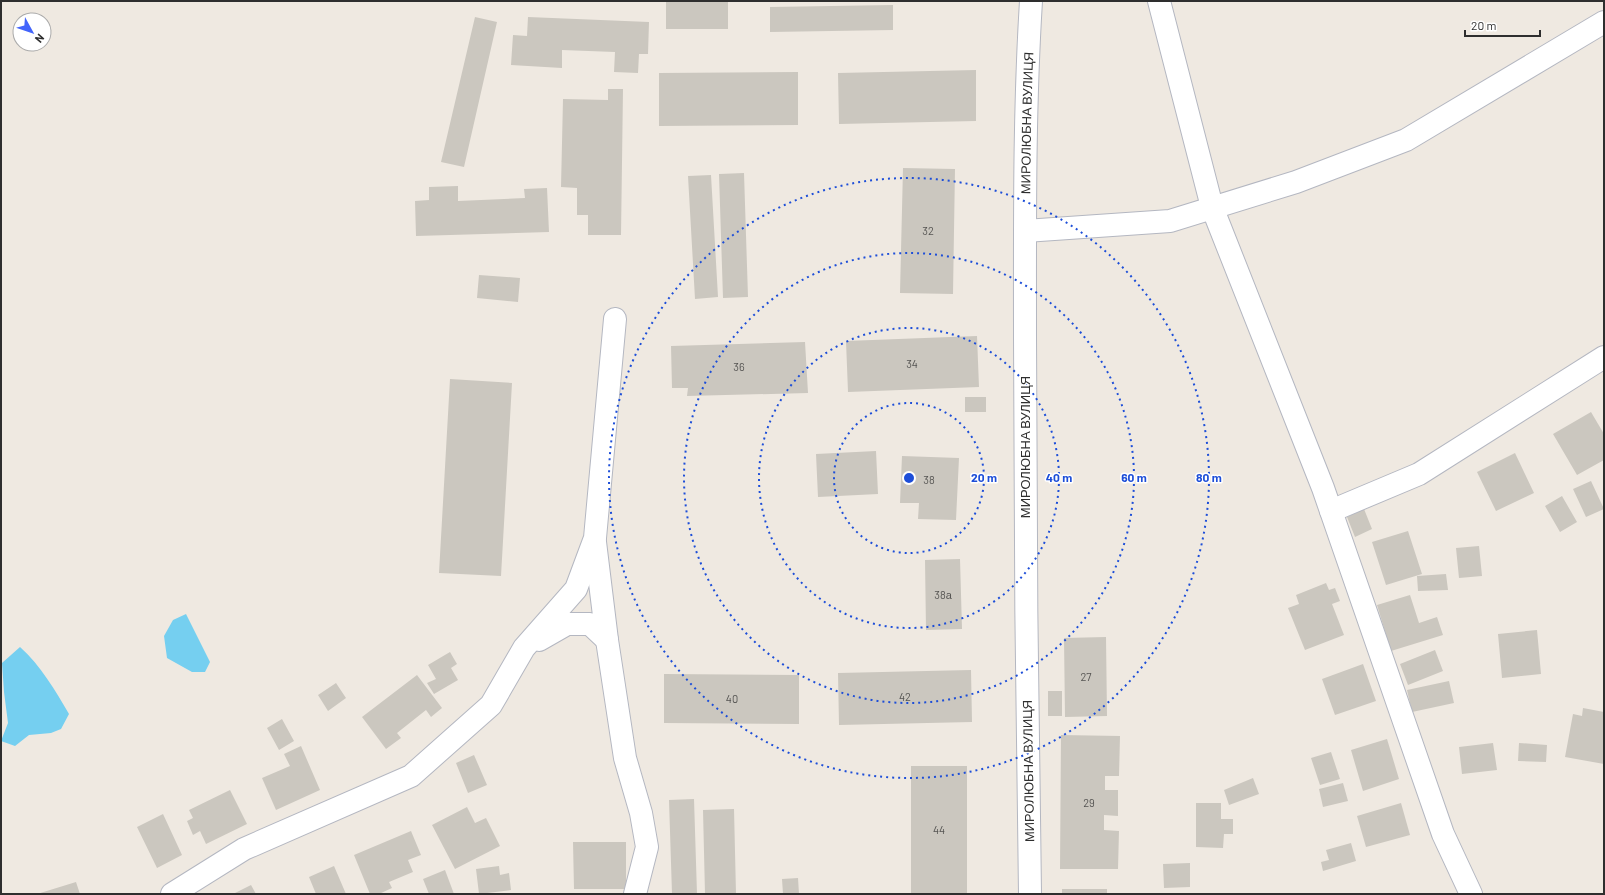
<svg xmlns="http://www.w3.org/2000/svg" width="1605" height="895" font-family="Barlow,sans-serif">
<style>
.water{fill:#75cff0}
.building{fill:#cbc7bf}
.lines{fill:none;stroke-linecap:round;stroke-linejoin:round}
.minor-casing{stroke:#b4b7c1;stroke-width:24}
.minor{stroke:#fff;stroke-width:22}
.ring{fill:none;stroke:#1d4ed8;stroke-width:2;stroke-dasharray:2 4}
.labels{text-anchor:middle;stroke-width:3;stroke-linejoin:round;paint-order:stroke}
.number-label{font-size:11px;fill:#555452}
.street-label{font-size:13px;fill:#2e2e2e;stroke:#fff}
.centre{fill:#1d4ed8;stroke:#fff;stroke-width:2}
.ring-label{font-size:12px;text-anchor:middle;font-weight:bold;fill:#1d4ed8;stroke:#fff;stroke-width:3;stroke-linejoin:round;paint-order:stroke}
</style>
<rect width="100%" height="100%" fill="#efe9e1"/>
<path class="water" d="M186 614 210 662 205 672H192L167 658 164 636 173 620Z
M20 647C41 666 55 690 69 714L61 729 51 733 29 735 15 746 1 741 8 723 4 692 2 663Z"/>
<path class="building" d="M666 1H728V29H666Z
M893 5V30L770 32V7Z
M475 17 497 22 464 167 441 162Z
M528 17 649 22 648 54H639L638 73 614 72 615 52 562 50V68L511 65 513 35 527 36Z
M976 70V121L839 124 838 73Z
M798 72V125L659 126V73Z
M608 89H623L621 235H588V215H577V188L561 187 563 99 608 100Z
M903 168 955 169 953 294 900 293Z
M744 173 748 297 723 298 719 174Z
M711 175 718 297 695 299 688 176Z
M458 186V201L525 198 524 189 547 188 549 232 416 236 415 201 429 200V187Z
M479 275 520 278 518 302 477 298Z
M977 336 979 387 848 392 846 341Z
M805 342 808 393 687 396 688 388H672L671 346Z
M450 379 512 383 501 576 439 573Z
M965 397H986V412H965Z
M1591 412 1604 434V460L1577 475 1553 434Z
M876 451 878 494 818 497 816 454Z
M1515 453 1534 493 1496 511 1477 472Z
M902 456 959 458 956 520 918 519 919 503H900Z
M1591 481 1604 509 1586 517 1573 489Z
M1562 496 1577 522 1560 532 1545 506Z
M1364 509 1372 529 1355 537 1347 517Z
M1408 531 1422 574 1386 585 1372 542Z
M1479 546 1482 576 1459 578 1456 548Z
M960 559 962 629 926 630 925 560Z
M1446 574 1448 590 1418 591 1417 576Z
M1326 583 1329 590 1335 588 1340 601 1332 604 1344 635 1305 650 1288 608 1299 604 1296 595Z
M1410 595 1419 623 1437 617 1443 635 1391 651 1377 605Z
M1537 630 1541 674 1502 678 1498 634Z
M1106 637 1107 716 1065 717 1064 638Z
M1435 650 1443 671 1408 685 1400 664Z
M450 652 457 664 451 668 458 680 434 694 427 683 436 679 428 665Z
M1363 664 1376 701 1335 715 1322 679Z
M971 670 972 722 839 725 838 673Z
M664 674 799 675V724L664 723Z
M417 675 442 708 431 717 426 710 397 733 401 738 386 749 362 717Z
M1449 681 1454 703 1412 712 1407 690Z
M336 683 346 698 328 711 318 695Z
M1048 691H1062V716H1048Z
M1583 708 1604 712V764L1565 757 1573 714 1582 716Z
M282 719 294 741 279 750 267 728Z
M1061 735 1120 736 1119 776H1105V790H1118V816L1104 815V830L1119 831 1118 869H1060Z
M1387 739 1399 779 1363 791 1351 750Z
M1493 743 1497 770 1462 774 1459 747Z
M1519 743 1547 745 1546 762 1518 761Z
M301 746 320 790 276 810 262 778 290 766 284 754Z
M1331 752 1340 779 1320 785 1311 758Z
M474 755 487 785 468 793 456 763Z
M911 766H967V894H911Z
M1253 778 1259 794 1229 805 1224 790Z
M1343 783 1348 801 1323 807 1319 789Z
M230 790 247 824 206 844 200 831 193 835 187 821 193 818 189 810Z
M694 799 697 894H672L669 800Z
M1196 803H1221V819H1233V834H1224L1223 848 1196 847Z
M1401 803 1410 835 1366 847 1357 816Z
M467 807 475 823 486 818 500 846 455 869 432 825Z
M734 809 736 894H705L703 810Z
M163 814 182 855 157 868 137 827Z
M411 831 421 855 408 860 413 872 389 882 392 888 379 894H370L354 855Z
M573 842H626V889H574Z
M1351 843 1356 861 1323 871 1321 862 1329 860 1326 850Z
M1190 863V887L1164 888 1163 864Z
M334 866 346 894H316L309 877Z
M499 866 500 875 509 873 511 890 479 894 476 869Z
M445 870 454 894H429L423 879Z
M798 878 799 894H783L782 879Z
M76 882 80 894H37Z
M251 885 256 894H233Z
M1062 889H1107V894H1062Z"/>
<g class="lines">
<g class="minor-casing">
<g id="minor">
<path d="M1159 1 1212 207 1323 488 1443 834 1471 894"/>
<path d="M1025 231 1170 221 1296 182 1406 140 1604 22"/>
<path d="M1331 511 1419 474 1604 357"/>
<path d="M595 542 607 640 625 758 641 813 647 847 635 894"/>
<path d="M539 640 567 624H590L607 640"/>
<path d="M172 894 244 849 411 776 491 705 524 648 576 589 595 538 615 319"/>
<path id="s1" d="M1030 894C1027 708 1025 523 1025 337 1025 225 1024 113 1031 1"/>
</g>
</g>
<use href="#minor" class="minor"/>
</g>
<g class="ring">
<circle cx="909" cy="478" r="75"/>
<circle cx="909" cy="478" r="150"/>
<circle cx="909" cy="478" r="225"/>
<circle cx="909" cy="478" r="300"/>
</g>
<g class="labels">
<g class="number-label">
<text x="928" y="235">32</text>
<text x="912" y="368">34</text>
<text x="739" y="371">36</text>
<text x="929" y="484">38</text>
<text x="943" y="599">38а</text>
<text x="1086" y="681">27</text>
<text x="905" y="701">42</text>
<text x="732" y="703">40</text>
<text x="1089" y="807">29</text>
<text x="939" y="834">44</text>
</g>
<g class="street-label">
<text dy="5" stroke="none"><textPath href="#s1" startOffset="771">МИРОЛЮБНА ВУЛИЦЯ</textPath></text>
<text transform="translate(1025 447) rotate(-90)" y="5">МИРОЛЮБНА ВУЛИЦЯ</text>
<text transform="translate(1028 771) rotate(-91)" y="5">МИРОЛЮБНА ВУЛИЦЯ</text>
</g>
</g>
<circle cx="909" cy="478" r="6" class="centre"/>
<g class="ring-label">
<text x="984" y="482">20 m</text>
<text x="1059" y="482">40 m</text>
<text x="1134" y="482">60 m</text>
<text x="1209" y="482">80 m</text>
</g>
<rect width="1605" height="895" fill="none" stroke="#2e2e2e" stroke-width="4"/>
<g transform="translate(32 32) rotate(130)"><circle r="19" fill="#ffffff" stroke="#ababab"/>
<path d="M0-3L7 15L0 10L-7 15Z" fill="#4264fb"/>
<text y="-6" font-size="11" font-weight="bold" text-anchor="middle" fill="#2e2e2e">N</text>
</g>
<path d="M1465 30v6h75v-6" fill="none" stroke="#2e2e2e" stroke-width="2"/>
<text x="1471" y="30" font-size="12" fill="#2e2e2e" stroke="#ffffff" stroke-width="3" paint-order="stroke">20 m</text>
</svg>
